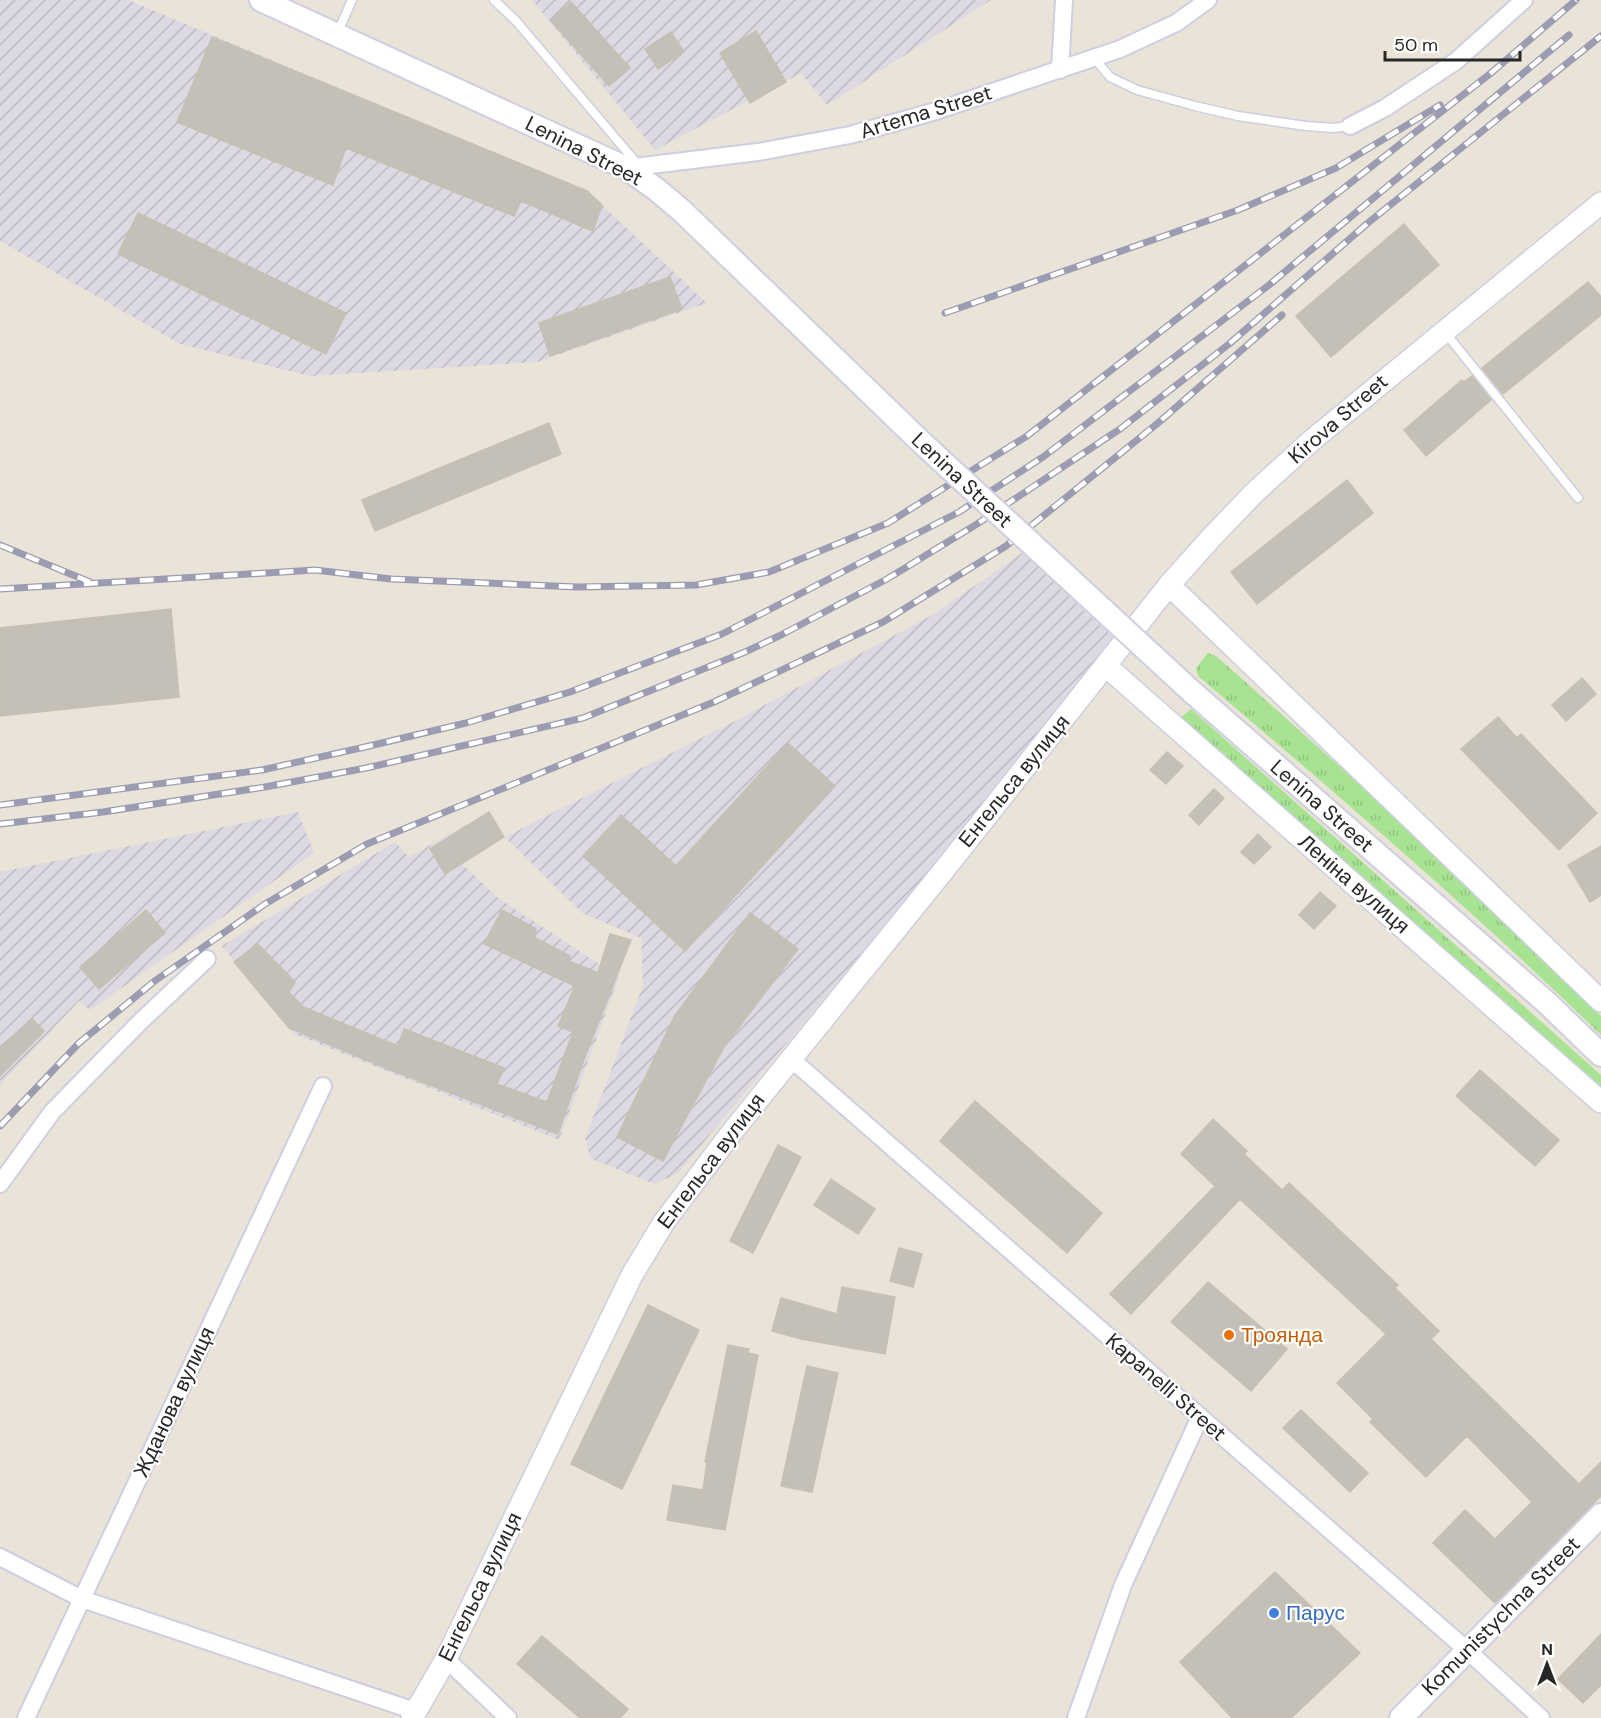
<svg xmlns="http://www.w3.org/2000/svg" width="1601" height="1718" font-family="'DM Sans',sans-serif">
<style>
.industrial{fill:url(#industrial-furrows)}
.grass{fill:url(#grass-tufts)}
.building{fill:#c5c0b7;stroke:#c5c0b1;stroke-width:1.5}
.lines{fill:none;stroke-linecap:round;stroke-linejoin:round}
.service-casing{stroke:#cdcfe1;stroke-width:11}
.minor-casing{stroke:#cdcfe1;stroke-width:20}
.tertiary-casing{stroke:#cdcfe1;stroke-width:24}
.secondary-casing{stroke:#cdcfe1;stroke-width:26}
.service{stroke:#fff;stroke-width:8}
.minor{stroke:#fff;stroke-width:16}
.tertiary{stroke:#fff;stroke-width:21}
.secondary{stroke:#fff;stroke-width:22}
.rail-casing{stroke:#9b9cb2;stroke-width:7}
.rail{stroke:#fff;stroke-width:4.5;stroke-dasharray:14;stroke-linecap:butt}
.secondary-bridge-casing{stroke:#cdcfe1;stroke-width:26;stroke-linecap:butt}
.secondary-bridge{stroke:#fff;stroke-width:22}
.food-dot{fill:#e8710a;stroke:#fff;stroke-width:2}
.shop-dot{fill:#3f7fe0;stroke:#fff;stroke-width:2}
.labels{text-anchor:middle;stroke-width:4.5;stroke-linejoin:round;paint-order:stroke}
.street-label{font-size:21px;fill:#272727;stroke:#fff}
.food-label{font-size:21px;fill:#c56008;stroke:#fff;text-anchor:start}
.shop-label{font-size:21px;fill:#366cbe;stroke:#fff;text-anchor:start}
</style>
<defs>
<pattern id="industrial-furrows" width="10" height="10" patternUnits="userSpaceOnUse" patternTransform="scale(1.5)"><rect width="10" height="10" fill="#dcd9e2"/><path d="M-1 1l2-2M0 10L10 0M9 11l2-2" fill="none" stroke="#bdbac2"/></pattern>
<pattern id="grass-tufts" width="24" height="20" patternUnits="userSpaceOnUse" patternTransform="scale(1.5)"><rect width="24" height="20" fill="#a7e392"/><path d="M3 7l-1-3M5 7V3M7 7l1-3M15 17l-1-3M17 17v-4M19 17l1-3" fill="none" stroke="#90c37e"/></pattern>
</defs>
<rect width="100%" height="100%" fill="#eae3d7"/>
<path class="industrial" d="M0 0H128L587 191 707 303 537 362 310 376 180 344 0 241Z
M532 0H991L827 105 801 73 655 150Z
M1022 553 1116 640 988 802 678 1173 655 1184 591 1159 585 1139 643 986 641 938 582 913 505 837 462 864 498 898 619 977 559 1140 294 1034 222 946 395 842 409 857 489 812 505 837 737 720 934 614Z
M298 812 314 853 90 1010 79 1001 0 1085V872Z"/>
<path class="grass" d="M1208 653 1216 656C1347 772 1478 890 1601 1016V1035C1472 909 1335 793 1198 676L1196 668Z
M1191 709 1601 1075V1091L1180 718Z"/>
<path class="building" d="M571 2 630 68 609 86 551 21Z
M756 31 786 82 750 103 720 53Z
M671 32 684 52 658 69 645 49Z
M212 37 587 191 602 205 593 231 521 201 514 216 346 148 333 185 177 122Z
M138 213 346 313 326 354 118 254Z
M1404 224 1439 265 1331 357 1296 316Z
M670 277 682 309 550 356 539 323Z
M1588 282 1601 297V315L1503 394 1482 368Z
M1472 376 1491 400 1426 456 1404 430 1462 380 1464 382Z
M549 423 561 454 375 531 362 500Z
M1347 480 1373 513 1257 604 1231 572Z
M171 609 179 697 0 716V628Z
M1582 678 1596 694 1566 721 1552 705Z
M1498 717 1517 738 1521 734 1597 813 1559 850 1461 749Z
M788 743 835 786 685 951 583 856 621 815 676 866Z
M1167 752 1183 766 1166 784 1150 770Z
M1214 789 1224 798 1199 825 1189 815Z
M489 812 504 837 445 874 430 849Z
M1258 834 1271 847 1254 864 1241 852Z
M1601 846V895L1590 902 1568 865Z
M1320 892 1336 906 1314 929 1299 915Z
M146 910 165 933 99 989 80 967Z
M502 910 536 929 535 938 570 956 569 961 598 973 610 934 631 940 583 1062 558 1134 388 1069 289 1028 234 962 258 944 295 982 289 992 303 1007 398 1046 404 1029 504 1068 497 1084 547 1102 573 1032 558 1026 575 986 484 944Z
M750 913 798 949 724 1047 663 1161 617 1137 674 1017Z
M32 1019 44 1031 0 1076V1047Z
M1480 1070 1559 1140 1535 1166 1456 1096Z
M975 1101 1102 1213 1067 1253 940 1141Z
M1213 1119 1247 1151 1244 1154 1282 1190 1289 1183 1398 1285 1395 1288 1439 1331 1431 1339 1579 1484 1601 1462V1496L1495 1603 1433 1543 1465 1510 1495 1539 1532 1502 1467 1436 1426 1477 1370 1422 1373 1419 1337 1383 1386 1334 1240 1199 1131 1314 1110 1294 1215 1186 1181 1154Z
M778 1145 801 1157 753 1253 730 1241Z
M831 1179 875 1209 858 1234 814 1205Z
M899 1248 922 1254 913 1287 890 1281Z
M1208 1282 1287 1349 1251 1391 1171 1322Z
M842 1287 895 1297 885 1354 801 1339 772 1331 781 1298 837 1314Z
M648 1305 699 1330 622 1489 571 1464Z
M728 1345 749 1349 748 1353 758 1355 725 1530 667 1520 673 1485 703 1490 707 1462H705Z
M807 1366 838 1373 812 1492 781 1486Z
M1301 1410 1368 1473 1350 1492 1283 1428Z
M1275 1572 1360 1653 1291 1718H1232L1180 1662Z
M1601 1634V1685L1583 1703 1558 1679Z
M542 1636 628 1709 620 1718H580L517 1664Z"/>
<g class="lines">
<g class="service-casing">
<path id="service" d="M494 0 517 22 640 167
M337 34 352 0
M1094 58 1110 77 1137 90 1195 106 1238 116 1306 126 1333 128 1350 126
M1444 331 1578 498"/>
</g>
<g class="minor-casing">
<path id="minor" d="M1060 70 1064 0
M1350 126 1385 108 1456 61 1524 0
M626 168 758 152 850 135 936 111 1120 49 1176 23 1208 0
M790 1058 1468 1651 1541 1718
M0 1184 52 1112 141 1021 207 959
M0 1557 82 1599 415 1711
M446 1659 508 1718
M26 1718 323 1086
M1076 1718 1123 1585 1200 1417"/>
</g>
<g class="tertiary-casing">
<path id="tertiary" d="M1169 585 1601 1001
M1106 666 1601 1102
M412 1718 446 1659 632 1275 664 1222 732 1132 944 870 1169 585 1211 538 1254 493 1311 441 1601 203"/>
</g>
<g class="secondary-casing">
<path id="secondary" d="M261 0 626 168 656 189 682 211 920 441
M1191 691 1547 1003 1601 1055
M1401 1718 1601 1515"/>
</g>
<use href="#service" class="service"/>
<use href="#minor" class="minor"/>
<use href="#tertiary" class="tertiary"/>
<use href="#secondary" class="secondary"/>
<g class="rail-casing">
<path id="rail" d="M945 313 1238 210 1336 168 1440 105
M0 545 90 582
M0 589 315 570 391 579 577 587 696 585 769 572 888 523 1027 436 1491 73 1576 0
M0 805 262 770 365 747 466 723 570 692 722 634 959 512 1043 457 1269 285 1569 35
M0 824 103 812 265 787 366 768 583 718 745 652 781 635 887 579 977 524 1120 429 1229 344 1369 222 1601 36
M0 1126 79 1043 156 980 265 904 367 844 714 702 883 622 1006 546 1158 423 1282 315"/>
</g>
<use href="#rail" class="rail"/>
<g class="secondary-bridge-casing">
<path id="secondary-bridge" d="M920 441 1191 691"/>
</g>
<use href="#secondary-bridge" class="secondary-bridge"/>
</g>
<circle class="food-dot" cx="1229" cy="1335" r="6"/>
<circle class="shop-dot" cx="1274" cy="1613" r="6"/>
<g class="labels">
<g class="street-label">
<text transform="translate(926 112) rotate(-17)" y="7">Artema Street</text>
<text transform="translate(584 151) rotate(27)" y="7">Lenina Street</text>
<text transform="translate(1338 419) rotate(-41)" y="7">Kirova Street</text>
<text transform="translate(962 480) rotate(43)" y="7">Lenina Street</text>
<text transform="translate(1014 781) rotate(-51)" y="7">Енгельса вулиця</text>
<text transform="translate(1322 806) rotate(41)" y="7">Lenina Street</text>
<text transform="translate(1354 884) rotate(41)" y="7">Леніна вулиця</text>
<text transform="translate(711 1161) rotate(-53)" y="7">Енгельса вулиця</text>
<text transform="translate(1166 1387) rotate(41)" y="7">Kapanelli Street</text>
<text transform="translate(174 1402) rotate(-65)" y="7">Жданова вулиця</text>
<text transform="translate(480 1587) rotate(-64)" y="7">Енгельса вулиця</text>
<text transform="translate(1501 1616) rotate(-45)" y="7">Komunistychna Street</text>
</g>
<g class="food-label">
<text x="1241" y="1342">Троянда</text>
</g>
<g class="shop-label">
<text x="1286" y="1620">Парус</text>
</g>
</g>
<g transform="translate(1547 1664)" stroke="#ffffff" stroke-width="4.5" paint-order="stroke">
<path d="M0-4.5L10 22L0 15L-10 22Z" fill="#272727"/>
<text y="-9" font-size="16" font-weight="bold" text-anchor="middle" fill="#272727">N</text>
</g>
<path d="M1385 51v9h135v-9" fill="none" stroke="#272727" stroke-width="3"/>
<text x="1394" y="51" font-size="18" fill="#272727" stroke="#ffffff" stroke-width="4.5" paint-order="stroke">50 m</text>
</svg>
